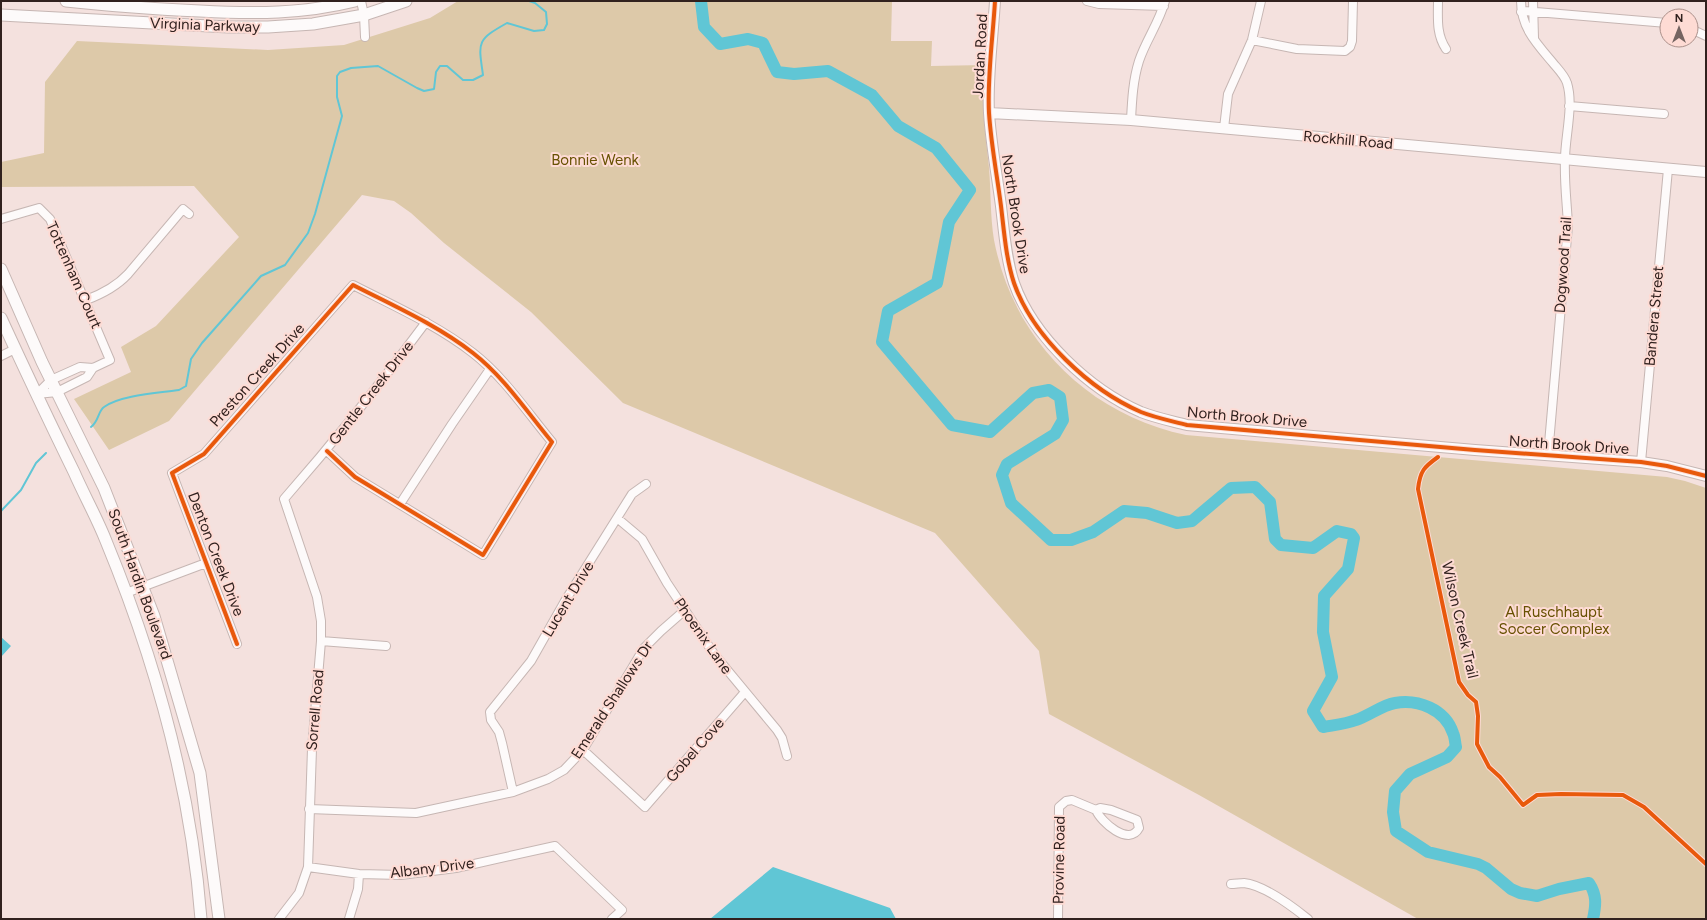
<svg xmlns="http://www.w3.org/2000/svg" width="1707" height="920" font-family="Figtree,sans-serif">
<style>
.green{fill:#ddc9a9}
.water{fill:#60c6d5}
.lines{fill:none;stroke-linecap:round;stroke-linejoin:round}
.stream{stroke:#60c6d5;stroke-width:2}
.river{stroke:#60c6d5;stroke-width:12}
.minor-casing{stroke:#c6b6b3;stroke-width:10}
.tertiary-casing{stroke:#c6b6b3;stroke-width:12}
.secondary-casing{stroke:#c6b6b3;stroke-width:13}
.minor{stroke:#fdfafa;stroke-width:8}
.tertiary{stroke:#fdfafa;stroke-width:10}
.secondary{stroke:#fdfafa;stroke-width:11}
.cycleway-casing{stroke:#fedbd4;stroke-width:6}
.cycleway{stroke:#e8590c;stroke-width:4}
.labels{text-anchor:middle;stroke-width:4;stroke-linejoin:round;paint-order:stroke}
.street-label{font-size:15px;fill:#31211e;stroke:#fedbd4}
.park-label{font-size:15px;fill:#675102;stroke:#fedbd4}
</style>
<rect width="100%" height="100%" fill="#f4e1de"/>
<path class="green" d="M458 1H892L891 41H932L931 66 985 65C984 79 983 93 983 107 984 127 987 147 989 168 991 191 990 216 994 240 1013 339 1087 414 1186 435L1667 477 1685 481 1706 488V919H1418L1199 795 1049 714 1039 651 935 533 623 403 531 312 444 243 411 213 394 201 362 195 169 421 109 450 74 399 131 372 121 347 156 326 239 237 194 186 1 187V162L44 153 45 82 77 41 268 50 344 45 430 18Z"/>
<path class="water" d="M1 637 11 646 1 657Z
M773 867 890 908 896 919H710Z"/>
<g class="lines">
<path class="stream" d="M91 427C99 421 98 411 104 407 120 395 159 393 179 390L186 386 191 359 202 343 261 276 285 265 308 233 315 214 342 116 337 97V76L340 72 351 68 378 66 417 88 424 91 434 89 436 72 440 66H447L463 80H473L483 75C478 41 477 40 507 23L534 31 544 30 547 24 546 12 535 3 529 1
M1 511 21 490 36 463 46 453"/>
<path class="river" d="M701 1 704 27 720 44 748 39 763 43 777 72 794 74 828 71 872 95 898 126 936 148 970 190 949 222 937 283 888 311 882 342 952 425 990 432 1033 393 1049 390 1060 397 1063 420 1055 434 1007 464 1002 475 1011 503 1051 540H1071L1093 532 1124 511 1147 513 1177 523 1192 521 1231 488 1255 487 1270 502 1275 539 1281 545 1313 548 1337 531 1351 534 1354 538 1348 569 1324 596 1323 632 1332 677 1313 711 1323 727C1334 725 1346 724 1356 720 1369 716 1382 705 1395 703 1418 699 1445 709 1453 733 1455 737 1455 743 1456 747L1447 757 1410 774 1395 791 1393 812 1396 831 1428 852 1478 864 1486 868 1511 889 1520 893 1537 896 1559 889 1589 883C1597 895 1596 905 1593 919"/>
<g class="minor-casing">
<path id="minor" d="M361 1 364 15 365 37
M1087 1 1099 4 1164 6
M1438 1C1438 18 1436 34 1446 49
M1521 1C1521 28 1537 44 1553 63 1558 69 1565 76 1567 83 1574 105 1565 137 1565 159 1564 182 1567 203 1568 226L1548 455
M1533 1 1534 38
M1521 12 1524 11 1667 23
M1691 29 1706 36
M1252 40 1297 49 1345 51 1350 47 1352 41 1353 1
M1569 106 1664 114
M1131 120C1132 100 1133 80 1139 61 1146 40 1159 23 1165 1
M1224 128 1228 94 1252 40 1261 1
M1 219 39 208 50 219 110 360 93 368 80 367 51 380 37 394
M86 300C102 294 116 287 128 274L183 209 189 214
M1 356 15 349
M37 394 57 392 87 377 93 368
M1641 462 1668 169
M400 504 452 424 490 369
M617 518 642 539 667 583 714 654 777 730 782 738 787 756
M126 593 206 563
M321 641 386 646
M237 644 172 473 204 454 353 285C394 306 437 325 473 353 504 377 527 412 552 442L483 555 355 477 327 451
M583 750 645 807 745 692
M513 792 502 743 499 732 491 720 490 712 531 661 565 601 632 494 646 484
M1100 808 1111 810 1137 820 1139 828C1129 847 1101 822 1096 810Z
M309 809 416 813 513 792 548 779 564 770 583 750 644 648 661 631 685 610
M308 867 359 874 401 875 456 868 555 846 622 910 612 919
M1231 884C1235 884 1240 883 1244 883 1264 885 1293 907 1308 919
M279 919 299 893 308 867 312 749 321 641V621L317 597 284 499C334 442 381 383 426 322
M349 919 358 889 359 874
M1058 919 1059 807 1066 801 1072 800 1096 810"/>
</g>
<g class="tertiary-casing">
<path id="tertiary" d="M995 1C993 36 987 78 989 113 991 144 997 175 1001 206 1004 231 1006 259 1014 283 1033 337 1090 390 1141 412 1156 418 1172 421 1187 425L1475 450 1641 462 1667 466 1706 476
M989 113 1131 120 1706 172"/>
</g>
<g class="secondary-casing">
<path id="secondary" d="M66 1C111 6 156 9 200 11 254 14 303 14 355 1
M1 15 228 27H268L313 24 364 15 406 1
M1 269 42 362 104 488 154 616 200 773 219 919
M1 318C25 370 49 421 74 472 84 495 97 518 106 541 156 662 191 789 201 919"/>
</g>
<use href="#minor" class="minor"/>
<use href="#tertiary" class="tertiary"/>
<use href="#secondary" class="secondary"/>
<g class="cycleway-casing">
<path id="cycleway" d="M995 1C993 36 987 78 989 113 991 144 997 175 1001 206 1004 231 1006 259 1014 283 1033 337 1090 390 1141 412 1156 418 1172 421 1187 425L1475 450 1641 462 1667 466 1706 476
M1438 457C1424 467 1420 471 1418 489L1459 682 1468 695 1476 702 1478 716 1477 744 1489 767 1500 777 1523 805 1537 795 1561 794 1623 795 1644 807 1706 864
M237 644 172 473 204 454 353 285C394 306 437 325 473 353 504 377 527 412 552 442L483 555 355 477 327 451"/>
</g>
<use href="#cycleway" class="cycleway"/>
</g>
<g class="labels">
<g class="street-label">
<text transform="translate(205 25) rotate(2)" y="5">Virginia Parkway</text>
<text transform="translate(980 56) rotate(-87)" y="5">Jordan Road</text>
<text transform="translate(1348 140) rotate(5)" y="5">Rockhill Road</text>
<text transform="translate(1016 214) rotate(81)" y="5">North Brook Drive</text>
<text transform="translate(1563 265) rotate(-86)" y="5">Dogwood Trail</text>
<text transform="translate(74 275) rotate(66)" y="5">Tottenham Court</text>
<text transform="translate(1654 316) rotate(-85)" y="5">Bandera Street</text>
<text transform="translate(257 375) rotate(-48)" y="5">Preston Creek Drive</text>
<text transform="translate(371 393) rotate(-52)" y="5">Gentle Creek Drive</text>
<text transform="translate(1247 417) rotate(5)" y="5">North Brook Drive</text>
<text transform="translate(1569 445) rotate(4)" y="5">North Brook Drive</text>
<text transform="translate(216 554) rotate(69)" y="5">Denton Creek Drive</text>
<text transform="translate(140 584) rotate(70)" y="5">South Hardin Boulevard</text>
<text transform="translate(568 599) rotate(-59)" y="5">Lucent Drive</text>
<text transform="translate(1460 620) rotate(77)" y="5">Wilson Creek Trail</text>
<text transform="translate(703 636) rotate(55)" y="5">Phoenix Lane</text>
<text transform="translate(612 700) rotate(-57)" y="5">Emerald Shallows Dr</text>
<text transform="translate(315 710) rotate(-85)" y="5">Sorrell Road</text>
<text transform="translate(695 750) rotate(-49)" y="5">Gobel Cove</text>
<text transform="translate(1059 860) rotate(-89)" y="5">Provine Road</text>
<text transform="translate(432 868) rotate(-7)" y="5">Albany Drive</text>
</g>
<g class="park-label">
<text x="595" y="165">Bonnie Wenk</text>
<text x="1554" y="617">Al Ruschhaupt<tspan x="1554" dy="17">Soccer Complex</tspan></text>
</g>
</g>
<rect width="1707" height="920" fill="none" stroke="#31211e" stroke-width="4"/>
<g transform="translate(1679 28)"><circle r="19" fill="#fedbd4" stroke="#ac918b"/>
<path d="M0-3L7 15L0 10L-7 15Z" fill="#756461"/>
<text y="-6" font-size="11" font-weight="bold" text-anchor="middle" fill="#31211e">N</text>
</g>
</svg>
